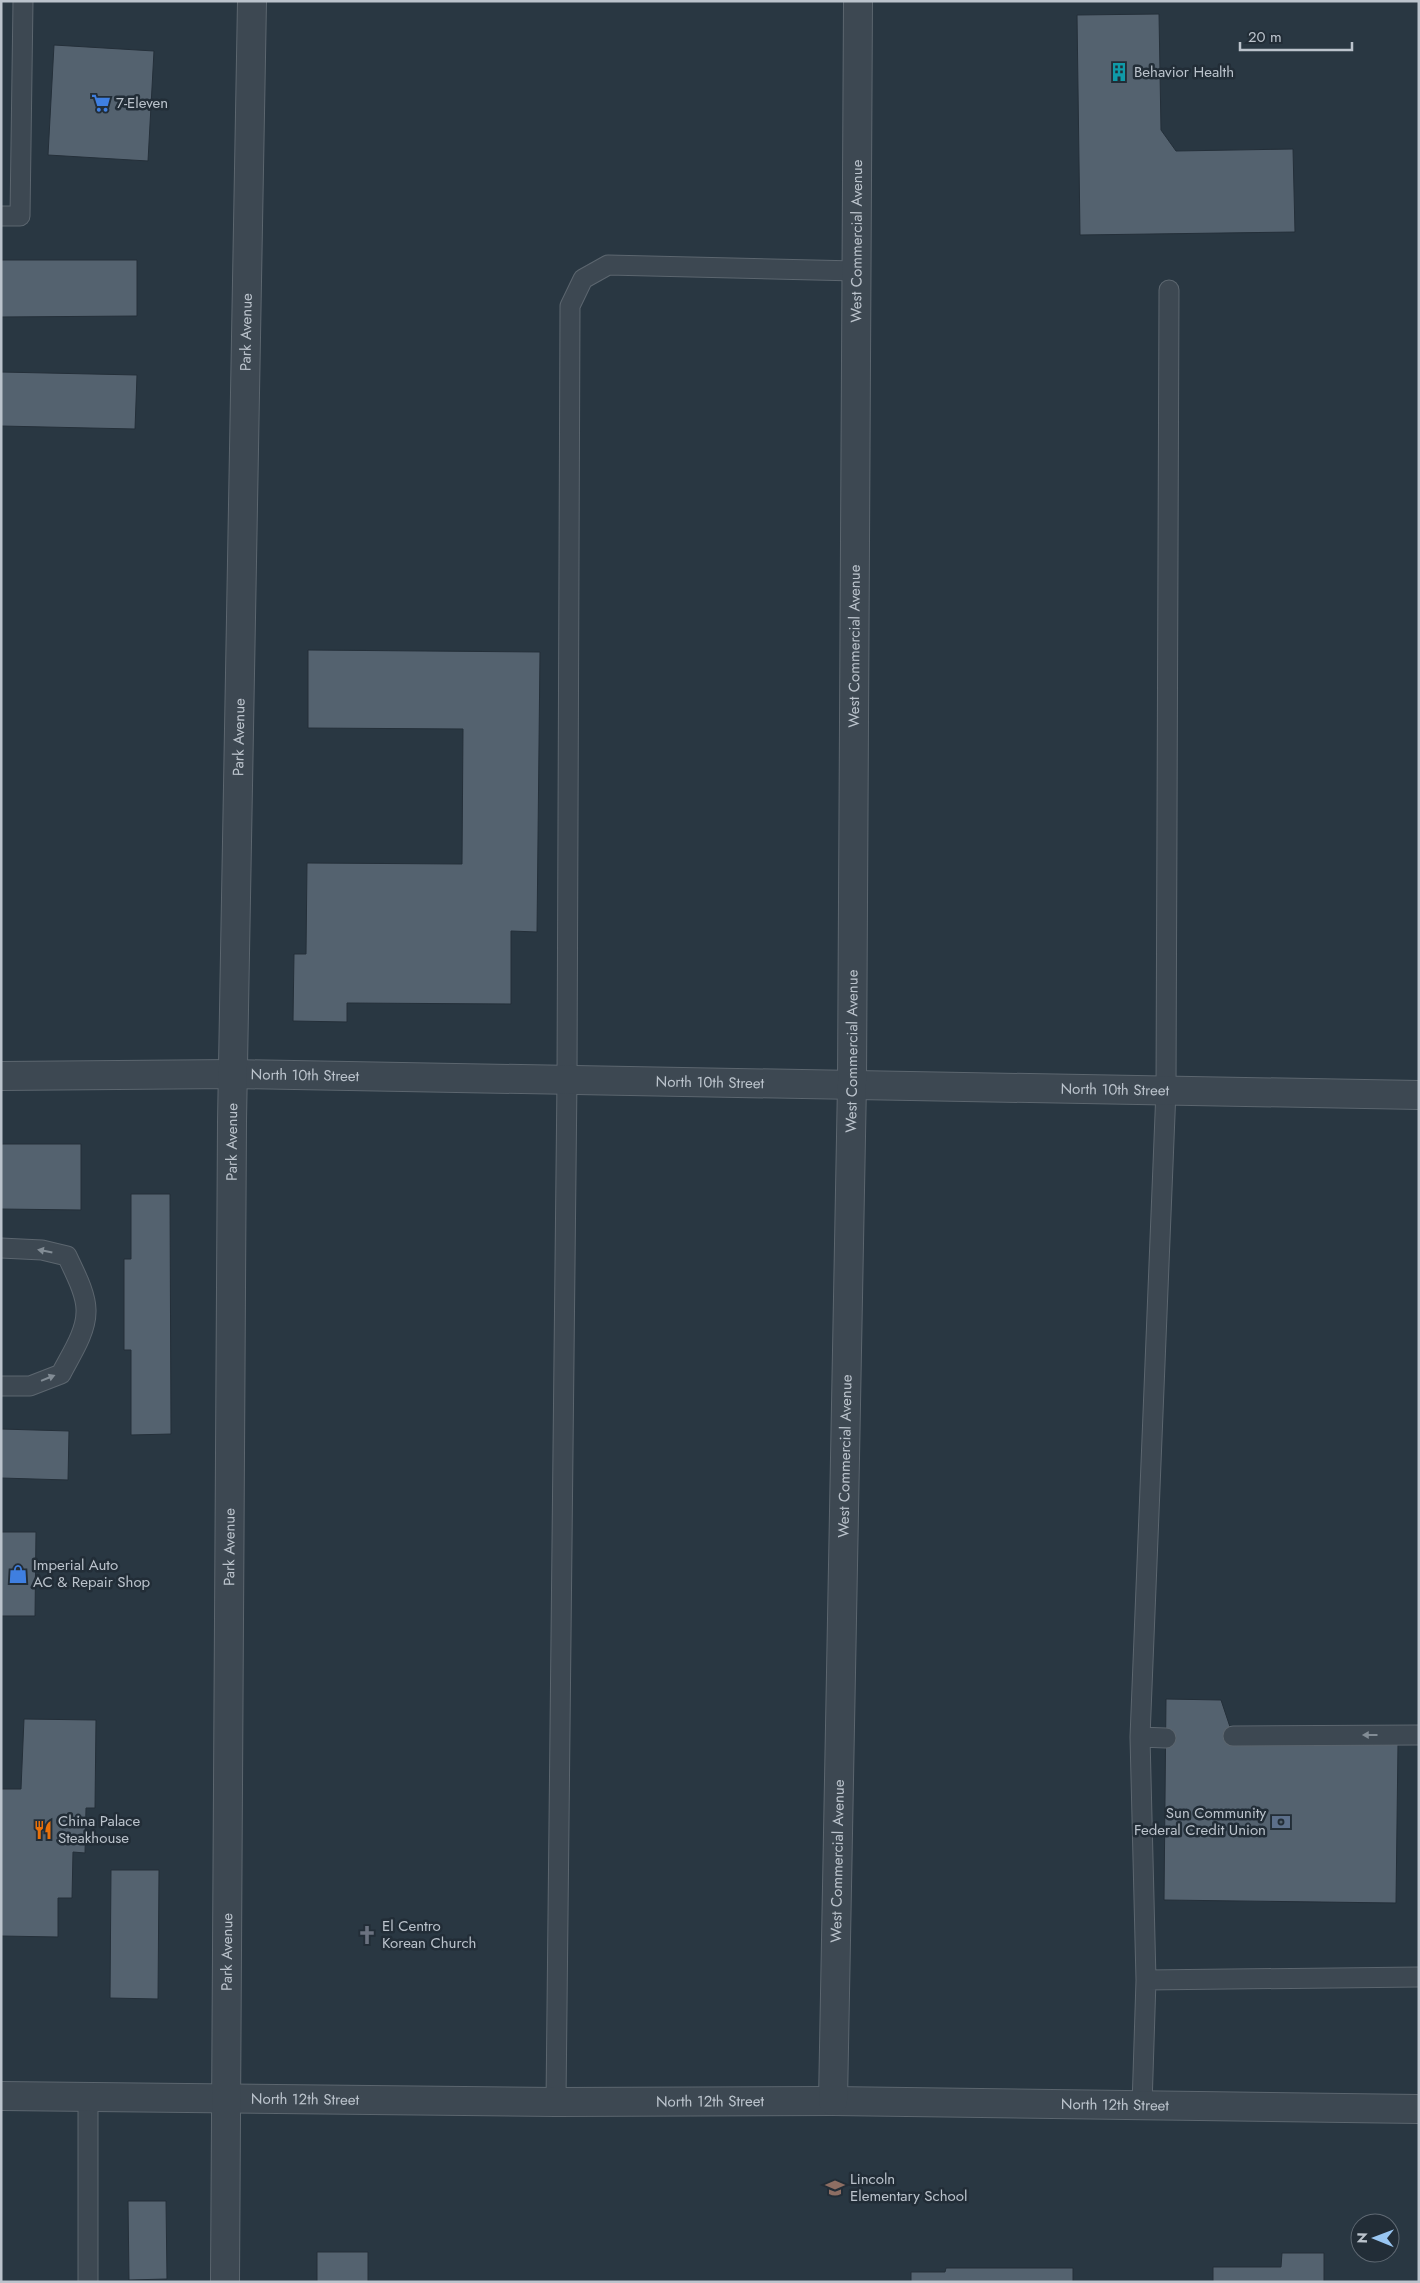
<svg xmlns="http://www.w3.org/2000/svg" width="1420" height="2283" font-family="Jost,sans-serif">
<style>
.building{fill:#54626f;stroke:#242f39}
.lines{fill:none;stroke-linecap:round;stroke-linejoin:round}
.lane-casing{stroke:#5c666f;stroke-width:21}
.street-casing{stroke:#5c666f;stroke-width:30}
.lane{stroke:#3d4852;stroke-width:19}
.street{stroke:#3d4852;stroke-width:28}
.oneway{fill:#828c95}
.labels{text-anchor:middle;stroke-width:5;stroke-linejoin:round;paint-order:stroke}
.poi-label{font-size:15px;fill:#bbc3cc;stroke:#222d37;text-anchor:start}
.street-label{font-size:15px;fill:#bbc3cc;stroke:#222d37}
</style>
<rect width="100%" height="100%" fill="#293742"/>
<path class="building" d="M1159 14 1161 130 1176 151 1293 149 1295 232 1080 235 1077 15Z
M54 45 154 51 148 161 48 155Z
M1 260H137V316L1 317Z
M1 372 137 375 135 429 1 426Z
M308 650 540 652 537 932 511 931V1004L347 1003V1022L293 1021 294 954H306L307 863 462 864 463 729 308 728Z
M1 1144H81V1210L1 1209Z
M131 1194H170L171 1434 131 1435V1350H124V1259H131Z
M1 1429 69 1431 68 1480 1 1478Z
M1 1532H36L35 1616H1Z
M1166 1699 1221 1700 1233 1736 1398 1744 1396 1903 1164 1900Z
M24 1719 96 1720 95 1808H86L85 1853 73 1852 72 1898H58V1937L1 1936V1789H21Z
M111 1870H159L158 1999 110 1998Z
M128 2201H166L167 2279 129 2280Z
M317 2252H368V2282H317Z
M1282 2253H1324V2282H1213V2267H1281Z
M946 2268H1073V2282H911V2272H945Z"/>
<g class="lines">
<g class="lane-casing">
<path id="lane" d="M1 216H20L23 1
M1 1248 42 1250 67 1256C74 1271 87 1295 86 1312 86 1333 70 1356 61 1374L30 1386H1
M1233 1736 1419 1735
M1140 1737 1166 1738
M1146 1980 1419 1977
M556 2102 567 1079 570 306 583 279 608 265 856 271
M1142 2106 1146 1980 1140 1737 1166 1090 1169 290
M88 2282V2096"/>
</g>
<g class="street-casing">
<g id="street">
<path id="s1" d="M1 1076 233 1074 1419 1095"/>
<path id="s2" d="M1 2096 556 2102 833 2101 1419 2109"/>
<path id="s3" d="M833 2101 852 1083 858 1"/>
<path id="s4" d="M225 2282 232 1122 252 1"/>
</g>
</g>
<use href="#lane" class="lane"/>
<use href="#street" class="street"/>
</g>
<defs><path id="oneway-solid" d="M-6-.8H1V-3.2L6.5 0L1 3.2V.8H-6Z" transform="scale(1.25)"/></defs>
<g class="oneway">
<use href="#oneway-solid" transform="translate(45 1251) rotate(-169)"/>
<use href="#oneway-solid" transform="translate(48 1378) rotate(-22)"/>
<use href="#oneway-solid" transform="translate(1370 1735) rotate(180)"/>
</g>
<defs>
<g id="building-bare" transform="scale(1.5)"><path d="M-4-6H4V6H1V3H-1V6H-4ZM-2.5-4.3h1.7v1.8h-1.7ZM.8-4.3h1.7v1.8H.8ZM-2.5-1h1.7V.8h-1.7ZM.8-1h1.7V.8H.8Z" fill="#0f9aa8" stroke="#222d37" stroke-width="2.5" paint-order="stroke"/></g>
<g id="supermarket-bare" transform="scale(1.5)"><path d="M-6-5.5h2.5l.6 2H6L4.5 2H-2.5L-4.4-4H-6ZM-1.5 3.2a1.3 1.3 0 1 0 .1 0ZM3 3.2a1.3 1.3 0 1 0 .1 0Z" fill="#3f7fe0" stroke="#222d37" stroke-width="2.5" paint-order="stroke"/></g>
<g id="shop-bare" transform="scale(1.5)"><path d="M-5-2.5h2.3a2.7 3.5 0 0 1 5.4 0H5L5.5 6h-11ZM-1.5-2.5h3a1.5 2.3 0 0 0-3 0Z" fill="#3f7fe0" stroke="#222d37" stroke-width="2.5" paint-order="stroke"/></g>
<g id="bank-bare" transform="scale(1.5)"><path d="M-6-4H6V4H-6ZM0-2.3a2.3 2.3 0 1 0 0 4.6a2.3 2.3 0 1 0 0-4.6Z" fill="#5c6f8a" stroke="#222d37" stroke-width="2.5" paint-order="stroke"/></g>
<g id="restaurant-bare" transform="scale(1.5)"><path d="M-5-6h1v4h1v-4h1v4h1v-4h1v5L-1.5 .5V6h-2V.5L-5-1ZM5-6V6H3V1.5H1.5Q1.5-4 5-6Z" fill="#e8710a" stroke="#222d37" stroke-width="2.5" paint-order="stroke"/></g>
<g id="church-bare" transform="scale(1.5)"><path d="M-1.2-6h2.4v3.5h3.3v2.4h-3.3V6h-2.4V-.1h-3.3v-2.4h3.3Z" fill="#6b7280" stroke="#222d37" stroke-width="2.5" paint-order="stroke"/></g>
<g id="school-bare" transform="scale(1.5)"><path d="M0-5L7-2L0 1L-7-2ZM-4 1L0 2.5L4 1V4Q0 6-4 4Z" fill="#8d6e63" stroke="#222d37" stroke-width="2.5" paint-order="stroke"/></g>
</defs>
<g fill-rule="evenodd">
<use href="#building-bare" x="1119" y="72"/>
<use href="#supermarket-bare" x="101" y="103"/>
<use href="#shop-bare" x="18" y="1574"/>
<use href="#bank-bare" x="1281" y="1822"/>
<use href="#restaurant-bare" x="43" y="1830"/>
<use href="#church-bare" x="367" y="1935"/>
<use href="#school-bare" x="835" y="2188"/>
</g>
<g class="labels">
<g class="poi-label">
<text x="1134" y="77">Behavior Health</text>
<text x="116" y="108">7-Eleven</text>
<text x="33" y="1570">Imperial Auto<tspan x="33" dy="17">AC &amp; Repair Shop</tspan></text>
<text x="1266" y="1818" text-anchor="end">Sun Community<tspan x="1266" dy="17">Federal Credit Union</tspan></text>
<text x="58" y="1826">China Palace<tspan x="58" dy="17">Steakhouse</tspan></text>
<text x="382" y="1931">El Centro<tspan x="382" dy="17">Korean Church</tspan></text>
<text x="850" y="2184">Lincoln<tspan x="850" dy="17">Elementary School</tspan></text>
</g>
<g class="street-label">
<text dy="5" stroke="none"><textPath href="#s3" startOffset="1860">West Commercial Avenue</textPath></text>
<text dy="5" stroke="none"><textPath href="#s4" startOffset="1950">Park Avenue</textPath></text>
<text dy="5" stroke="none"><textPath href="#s3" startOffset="1455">West Commercial Avenue</textPath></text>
<text dy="5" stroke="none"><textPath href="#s4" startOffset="1545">Park Avenue</textPath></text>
<text dy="5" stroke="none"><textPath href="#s3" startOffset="1050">West Commercial Avenue</textPath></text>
<text dy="5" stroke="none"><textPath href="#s1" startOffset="304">North 10th Street</textPath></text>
<text dy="5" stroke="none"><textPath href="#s1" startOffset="709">North 10th Street</textPath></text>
<text dy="5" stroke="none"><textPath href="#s1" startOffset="1114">North 10th Street</textPath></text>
<text dy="5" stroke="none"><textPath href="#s4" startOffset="1140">Park Avenue</textPath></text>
<text dy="5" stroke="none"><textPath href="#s3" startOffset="645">West Commercial Avenue</textPath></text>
<text dy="5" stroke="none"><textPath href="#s4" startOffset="735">Park Avenue</textPath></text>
<text dy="5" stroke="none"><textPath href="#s3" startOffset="240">West Commercial Avenue</textPath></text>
<text dy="5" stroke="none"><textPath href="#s4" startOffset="330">Park Avenue</textPath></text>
<text dy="5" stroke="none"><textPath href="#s2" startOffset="304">North 12th Street</textPath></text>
<text dy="5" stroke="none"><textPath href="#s2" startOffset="709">North 12th Street</textPath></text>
<text dy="5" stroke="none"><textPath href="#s2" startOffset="1114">North 12th Street</textPath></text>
</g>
</g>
<rect width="1420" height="2283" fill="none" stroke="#bbc3cc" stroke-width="5"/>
<g transform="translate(1375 2238) rotate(271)"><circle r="24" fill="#222d37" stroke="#5f6973"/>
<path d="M0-4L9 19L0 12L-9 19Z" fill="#99c6f2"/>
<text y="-8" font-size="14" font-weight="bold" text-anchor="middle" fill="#bbc3cc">N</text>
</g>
<path d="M1240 42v8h112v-8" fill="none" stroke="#bbc3cc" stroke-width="2.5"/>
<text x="1248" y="42" font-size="15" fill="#bbc3cc" stroke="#222d37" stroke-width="4" paint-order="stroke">20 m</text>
</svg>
